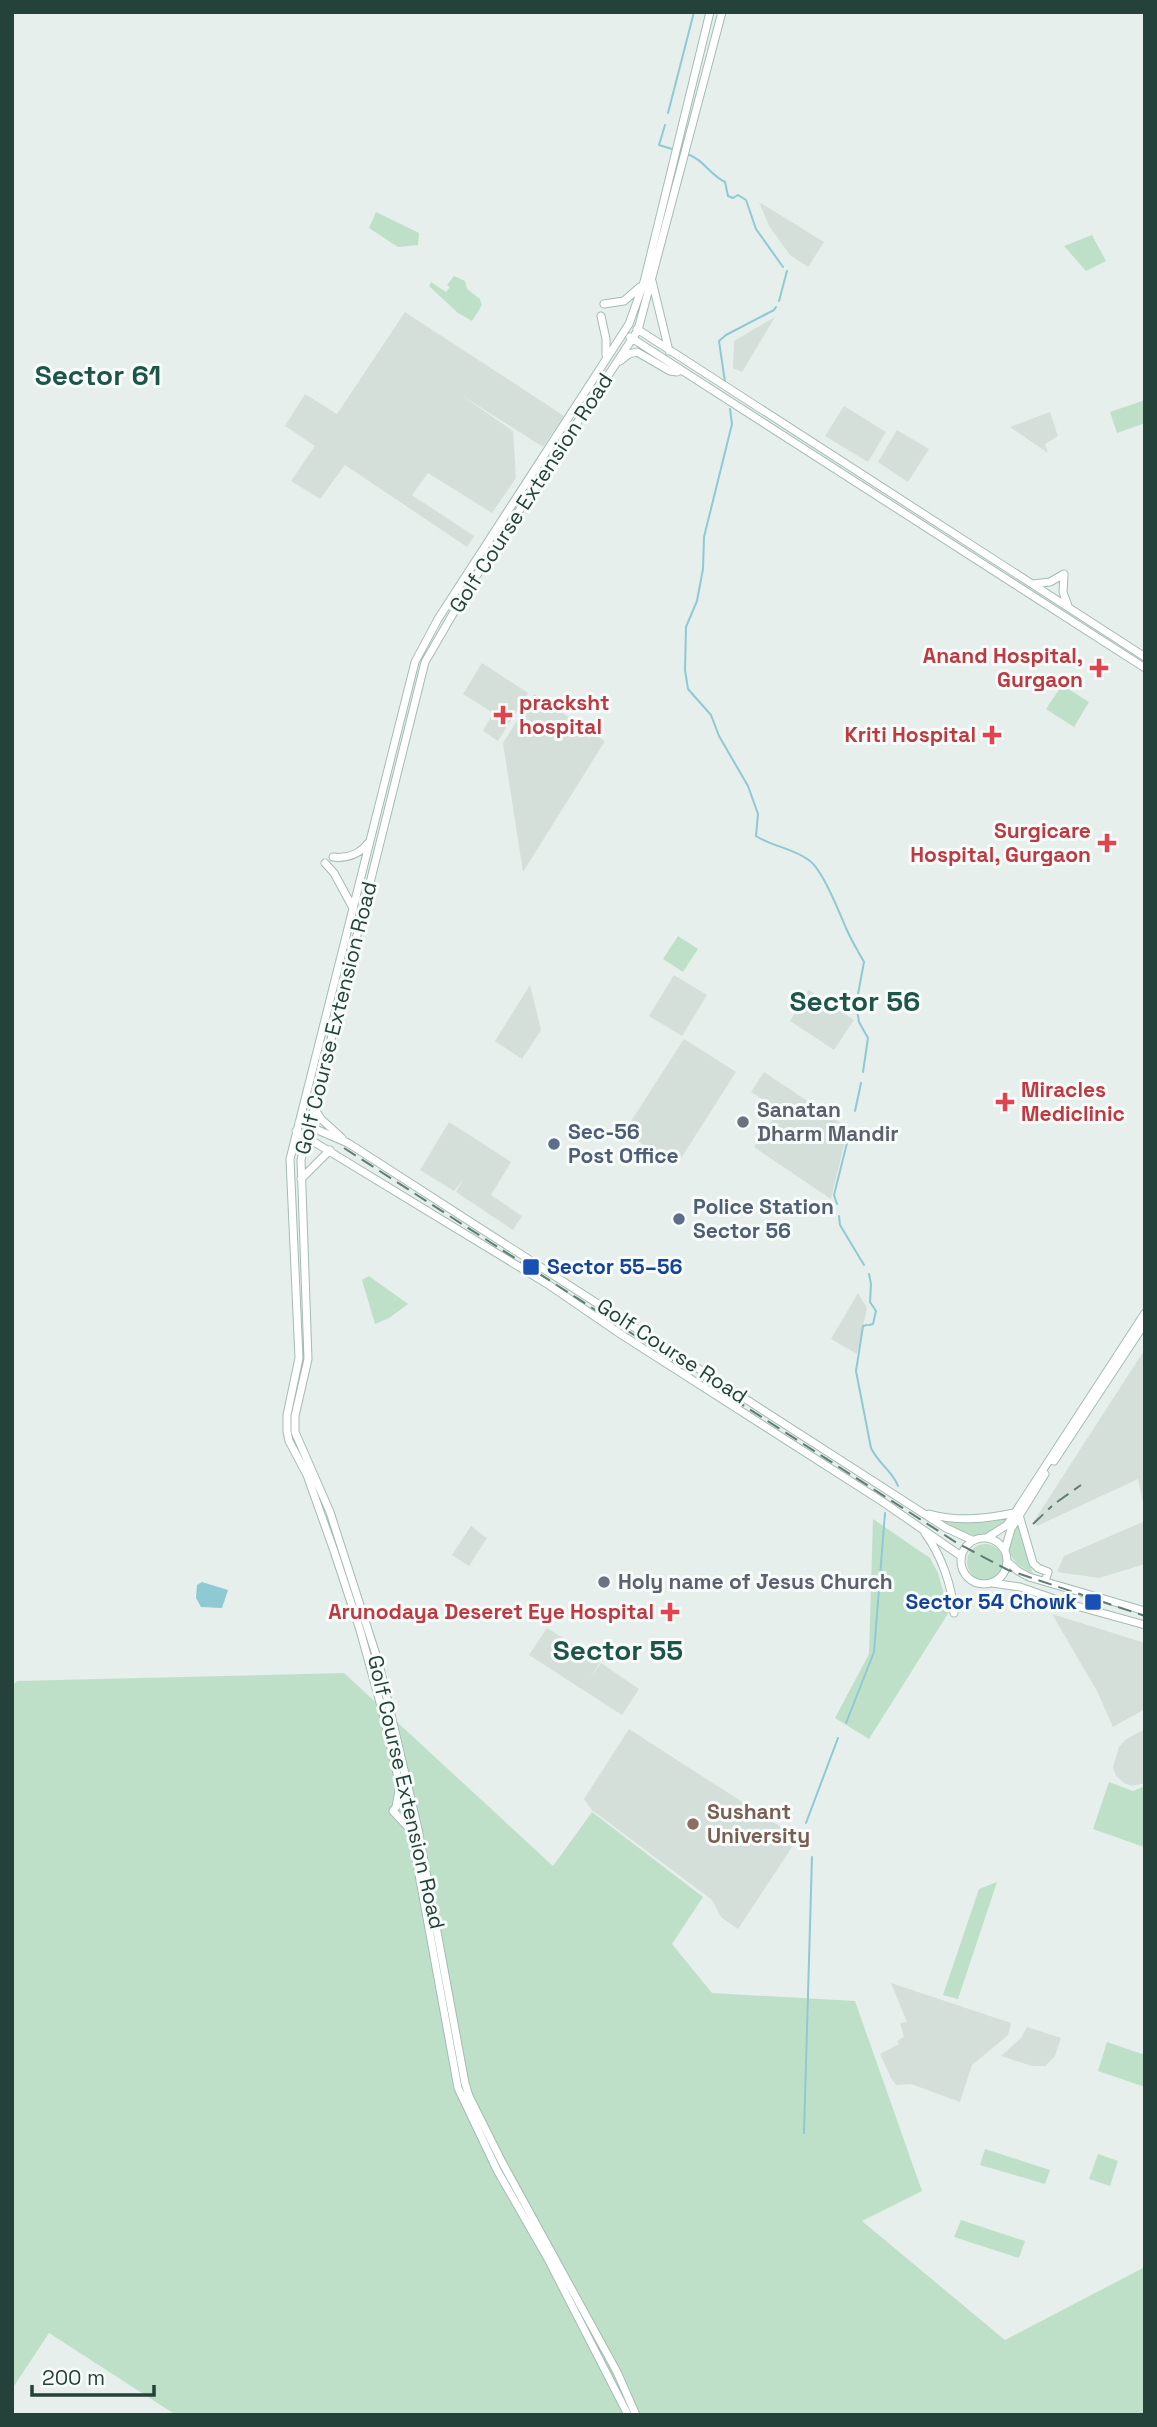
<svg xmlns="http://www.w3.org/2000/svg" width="1157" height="2427" font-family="'Space Grotesk',sans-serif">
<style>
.built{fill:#d4dfda}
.green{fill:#bfe0c8}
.water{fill:#8ec9d4}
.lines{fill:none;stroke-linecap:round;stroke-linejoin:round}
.stream{stroke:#8ec9d4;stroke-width:2}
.secondary-casing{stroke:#a4bbb3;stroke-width:9}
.secondary{stroke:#fff;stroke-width:7}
.rail{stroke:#5f7d75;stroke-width:2;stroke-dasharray:14 7;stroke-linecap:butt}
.health-dot{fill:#e0444e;stroke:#f7fbf9;stroke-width:2.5}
.worship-dot{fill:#6b7280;stroke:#f7fbf9;stroke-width:2.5}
.service-dot{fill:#5c6f8a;stroke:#f7fbf9;stroke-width:2.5}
.transit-dot{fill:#1a4fb4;stroke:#f7fbf9;stroke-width:2.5}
.education-dot{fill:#8d6e63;stroke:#f7fbf9;stroke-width:2.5}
.labels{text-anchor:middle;stroke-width:6;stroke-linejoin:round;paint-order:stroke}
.street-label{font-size:21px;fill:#24423a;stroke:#f7fbf9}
.health-label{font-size:21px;font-weight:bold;fill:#be3a42;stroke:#f7fbf9;text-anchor:end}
.worship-label{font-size:21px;font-weight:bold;fill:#5b616d;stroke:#f7fbf9;text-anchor:start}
.service-label{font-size:21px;font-weight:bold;fill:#4e5e75;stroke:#f7fbf9;text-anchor:start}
.transit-label{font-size:21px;font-weight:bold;fill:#164399;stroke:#f7fbf9;text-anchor:start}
.education-label{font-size:21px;font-weight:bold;fill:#785e54;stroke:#f7fbf9;text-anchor:start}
.district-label{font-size:28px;font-weight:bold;fill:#1f5548;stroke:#f7fbf9}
</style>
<rect width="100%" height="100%" fill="#e6efeb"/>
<path class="built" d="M759 202 824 242 808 267 790 255 769 226Z
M405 312 564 416 543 447 461 395 513 431 516 478 492 513 428 473 412 495 474 536 467 547 345 465 320 499 291 481 315 446 285 426 305 394 337 414Z
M775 317 742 372 733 368 734 341Z
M844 406 886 432 868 462 825 436Z
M1050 412 1058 436 1045 444 1048 453 1010 427Z
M897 430 929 449 908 482 878 462Z
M482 663 528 693 498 741 483 731 493 713 463 694Z
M534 694 605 741 523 872 503 743Z
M674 975 707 995 682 1036 649 1016Z
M530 985 541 1030 522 1059 495 1041Z
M809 990 854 1020 834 1050 790 1021Z
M684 1039 736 1072 676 1166 624 1132Z
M764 1072 848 1128 831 1199 754 1147 779 1110 751 1092Z
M449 1122 511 1162 491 1195 522 1216 513 1230 456 1192 463 1180 454 1191 420 1170Z
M858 1293 867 1308 857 1354 831 1339Z
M1145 1349V1512L1138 1479 1037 1526 1034 1521Z
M1145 1521V1564L1099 1578 1057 1572 1064 1556Z
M471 1526 487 1538 469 1566 452 1555Z
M1052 1614 1145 1643V1709L1113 1727 1097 1691Z
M547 1628 600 1662 590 1679 601 1663 639 1689 622 1715 529 1655Z
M629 1729 798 1838 738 1929 721 1917 712 1900 592 1810 584 1799Z
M1145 1729V1783L1132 1786 1124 1783 1116 1776 1113 1767 1119 1747 1125 1740Z
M891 1983 1011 2023 1008 2035 972 2065 960 2102 911 2084 896 2085 891 2078 880 2054 899 2044 897 2041 904 2037 900 2023 907 2022Z
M1027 2027 1061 2038 1055 2056 1045 2066H1032L1001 2056 1021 2038Z"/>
<path class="green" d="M376 212 419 233 418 245 398 247 369 228Z
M1092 235 1106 261 1086 271 1064 246Z
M454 276 465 281 467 289 480 299 482 305 472 321 458 313 429 286 431 282 446 292 450 287 447 285Z
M1145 400V423L1117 433 1110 412Z
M1062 685 1089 702 1074 727 1046 709Z
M678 936 698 949 683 972 663 959Z
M369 1276 408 1304 389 1318 375 1324 362 1280Z
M1007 1517C988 1547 965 1535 940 1522H974Z
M873 1519 930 1558 938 1573 949 1612 869 1739 835 1718 869 1654Z
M1018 1523 1033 1574 1017 1564 1009 1553 1013 1530Z
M967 1562a18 18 0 1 1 36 0a18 18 0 1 1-36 0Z
M344 1673 553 1866 592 1812 703 1897 672 1944 712 1993 855 2001 922 2191 862 2221 1005 2340 1145 2267V2415H176L49 2333 12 2389V1686L17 1681Z
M1109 1782 1133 1791 1145 1786 1144 1847 1093 1829Z
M997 1882 958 1999 943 1995 979 1889Z
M1107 2042 1145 2055V2087L1098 2071Z
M985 2149 1050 2170 1045 2184 980 2165Z
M1098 2154 1118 2161 1110 2186 1089 2179Z
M961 2220 1025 2241 1019 2258 954 2237Z"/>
<path class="water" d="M202 1582 228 1590 222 1608 201 1607 196 1598 197 1585Z"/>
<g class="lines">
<path class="stream" d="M668 113 694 12
M665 125 659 145 672 149
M687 154C703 159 709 174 725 182L728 196 733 198 738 195 746 200 756 229 783 267
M779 301 787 271
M725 382 719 341 726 335 774 310 776 307
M730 409 732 424 704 537 703 569 697 601 686 627 685 670 688 689 711 715 719 736 748 786 758 814 756 836C773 847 794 848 810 861 823 871 839 912 846 928 851 940 858 951 864 962L856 1005 859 1022 868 1038 863 1072
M855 1111 861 1083
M837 1204 834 1195 850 1131
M839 1216 840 1225 864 1265
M869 1274 871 1284 870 1302 876 1311 873 1324 869 1325
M867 1325 863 1326 856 1371 871 1448C878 1463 893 1472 898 1486
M846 1723 874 1652 885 1513
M806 1823 838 1738
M804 2133 812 1857"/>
<g class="secondary-casing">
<path id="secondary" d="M652 281 669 351
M604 304 624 301 640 287
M601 316 606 339V355
M637 329 1145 657
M630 337 1145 668
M620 361 629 354 637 352 670 371 677 372 681 370
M1064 574 1063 592 1068 606
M1033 584 1050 582 1064 574
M333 857C348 859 361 853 369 842
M325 863 334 873 353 908
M314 1108 321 1119 342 1138
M299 1122 348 1143 946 1528 972 1540
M296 1131 549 1285 622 1335 883 1502 961 1556
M301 1179 330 1150
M1054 1461 1145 1323
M929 1514C958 1522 985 1519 1014 1513
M1019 1515 1033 1563 1038 1568 1048 1572 1045 1581
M925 1533C941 1555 952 1585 954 1613
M988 1537 1007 1525 1145 1313
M961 1561a23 23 0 1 1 46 0a23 23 0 1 1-46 0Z
M1005 1550 1011 1529 1045 1474
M1008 1562 1018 1571 1029 1577 1145 1611
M992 1583 1020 1587 1066 1603 1145 1625
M393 1811 396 1807 400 1785
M394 1812 408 1827
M628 2415 548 2259 497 2170 458 2088 415 1852 384 1717 360 1630 334 1551 307 1475 289 1441 287 1431V1415L299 1358 290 1159 415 662 438 619 629 324 644 282 710 12
M636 2415 617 2372 502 2162 469 2096 465 2083 418 1829 379 1664 330 1512 295 1432V1416L308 1359 301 1160 425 662 465 593 638 330 722 12"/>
</g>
<use href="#secondary" class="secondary"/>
<path class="rail" d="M344 1148 957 1543 1008 1570 1145 1616
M1057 1502 1081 1485
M1033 1524 1052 1506"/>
</g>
<g class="health-dot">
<path d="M1095.5 657.5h7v7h7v7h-7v7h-7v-7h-7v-7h7z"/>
<path d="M499.5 704.5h7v7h7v7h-7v7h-7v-7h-7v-7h7z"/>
<path d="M988.5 724.5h7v7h7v7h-7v7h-7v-7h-7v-7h7z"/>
<path d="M1103.5 832.5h7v7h7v7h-7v7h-7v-7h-7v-7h7z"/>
<path d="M1001.5 1091.5h7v7h7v7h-7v7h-7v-7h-7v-7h7z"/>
<path d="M666.5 1601.5h7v7h7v7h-7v7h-7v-7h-7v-7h7z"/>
</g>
<g class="worship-dot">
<circle cx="743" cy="1122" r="7"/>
<circle cx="604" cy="1582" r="7"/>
</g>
<g class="service-dot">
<circle cx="554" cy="1144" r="7"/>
<circle cx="679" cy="1219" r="7"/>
</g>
<g class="transit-dot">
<rect x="522" y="1258" width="18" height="18" rx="3.5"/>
<rect x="1084" y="1593" width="18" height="18" rx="3.5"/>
</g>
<circle class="education-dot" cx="693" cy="1824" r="7"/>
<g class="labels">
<g class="street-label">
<text transform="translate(531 493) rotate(-57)" y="7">Golf Course Extension Road</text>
<text transform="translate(336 1018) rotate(-76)" y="7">Golf Course Extension Road</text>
<text transform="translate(672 1351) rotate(33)" y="7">Golf Course Road</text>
<text transform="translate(406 1792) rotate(77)" y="7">Golf Course Extension Road</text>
</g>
<g class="health-label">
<text x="1083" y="663">Anand Hospital,<tspan x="1083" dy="24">Gurgaon</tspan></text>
<text x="519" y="710" text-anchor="start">pracksht<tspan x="519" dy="24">hospital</tspan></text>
<text x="976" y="742">Kriti Hospital</text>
<text x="1091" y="838">Surgicare<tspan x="1091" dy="24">Hospital, Gurgaon</tspan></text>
<text x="1021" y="1097" text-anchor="start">Miracles<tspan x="1021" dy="24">Mediclinic</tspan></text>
<text x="654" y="1619">Arunodaya Deseret Eye Hospital</text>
</g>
<g class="worship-label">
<text x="757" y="1117">Sanatan<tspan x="757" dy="24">Dharm Mandir</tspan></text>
<text x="618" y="1589">Holy name of Jesus Church</text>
</g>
<g class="service-label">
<text x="568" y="1139">Sec-56<tspan x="568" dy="24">Post Office</tspan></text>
<text x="693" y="1214">Police Station<tspan x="693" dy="24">Sector 56</tspan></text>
</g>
<g class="transit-label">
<text x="547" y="1274">Sector 55–56</text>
<text x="1077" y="1609" text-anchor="end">Sector 54 Chowk</text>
</g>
<g class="education-label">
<text x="707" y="1819">Sushant<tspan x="707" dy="24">University</tspan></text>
</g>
<g class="district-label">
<text x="98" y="385">Sector 61</text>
<text x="855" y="1011">Sector 56</text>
<text x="618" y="1660">Sector 55</text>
</g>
</g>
<rect width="1157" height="2427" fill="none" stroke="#24423a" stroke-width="28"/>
<path d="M32 2385v10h122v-10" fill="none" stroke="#24423a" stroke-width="3.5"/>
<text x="42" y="2385" font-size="21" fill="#24423a" stroke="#f7fbf9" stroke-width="5" paint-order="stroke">200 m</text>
</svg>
